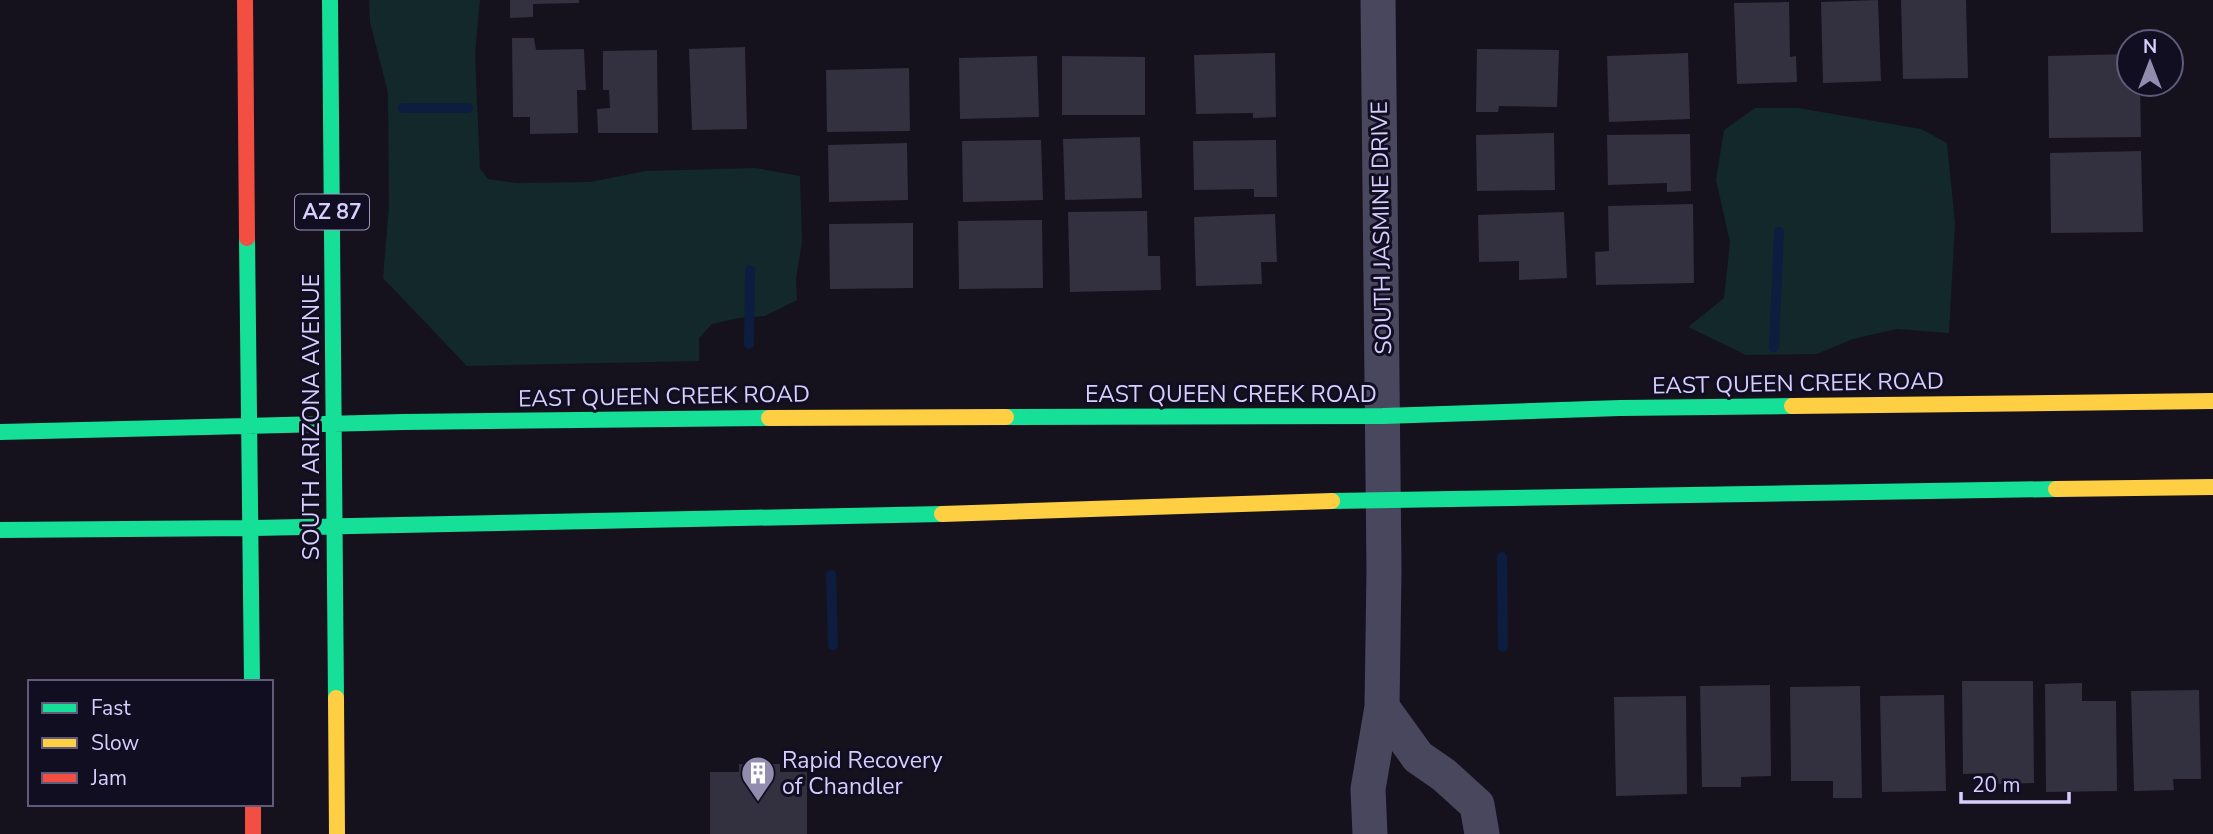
<svg xmlns="http://www.w3.org/2000/svg" width="2213" height="834" font-family="'Nunito Sans',sans-serif">
<style>
.green{fill:#12282a}
.lines{fill:none;stroke-linecap:round;stroke-linejoin:round}
.stream{stroke:#0d1d40;stroke-width:10}
.building{fill:#333040}
.street{stroke:#49475e;stroke-width:35}
.fast{stroke:#16e098;stroke-width:16}
.slow{stroke:#ffcf43;stroke-width:16}
.jam{stroke:#f24e42;stroke-width:16}
.labels{text-anchor:middle;stroke-width:6;stroke-linejoin:round;paint-order:stroke}
.shield{fill:#120e22;stroke:#9b95bc;stroke-width:2}
.shield-label{font-size:21px;font-weight:bold;fill:#d6cffe}
.street-label{font-size:23px;fill:#d6cffe;stroke:#120e22}
.poi-label{font-size:23px;fill:#d6cffe;stroke:#120e22;text-anchor:start}
</style>
<rect width="100%" height="100%" fill="#15121d"/>
<path class="green" d="M369 0H480L475 53 477 101 480 169 488 179 516 183 590 182 646 171 755 168 800 176 802 242 796 278 797 300 765 316 738 318 712 324 699 338V361L467 366 383 278 389 206 388 93 370 22Z
M1755 108H1798L1921 129 1947 143 1955 224 1949 333 1897 329 1853 339 1817 354 1746 355 1688 327 1724 298 1730 242 1716 180 1724 130Z"/>
<g class="lines">
<path class="stream" d="M403 108H468
M749 344 750 270
M1774 347 1779 232
M1502 557 1503 647
M831 575 833 645"/>
</g>
<path class="building" d="M510 0H579V3L533 4V17L510 18Z
M1878 0 1881 81 1823 83 1821 2Z
M1901 0H1966L1968 78 1903 79Z
M1789 2 1790 57 1796 56 1797 82 1737 84 1734 3Z
M512 38H534L536 50 584 49 586 90H577L578 133 530 134V117H513Z
M745 47 747 129 692 130 689 49Z
M1477 49 1559 50 1557 107 1499 106 1498 112H1476Z
M657 50 658 133H598L597 109 610 108 609 90H603V51Z
M1275 53 1276 117 1253 118V113L1196 114 1194 55Z
M1688 53 1690 119 1609 122 1607 56Z
M2129 54V84H2140L2141 137 2049 138 2048 56Z
M1037 56 1039 117 960 119 959 58Z
M1062 56 1145 57V115H1062Z
M909 68 910 131 827 132 826 70Z
M1554 133 1555 190 1477 191 1476 135Z
M1690 134 1691 191 1667 192V183L1608 185 1607 135Z
M1140 137 1142 198 1065 200 1063 139Z
M1041 140 1043 200 963 202 962 141Z
M1276 140 1277 197H1254V189L1194 190 1193 141Z
M907 143 908 200 829 202 828 145Z
M2141 151 2143 232 2051 233 2050 153Z
M1693 204 1694 283 1596 285 1595 252 1609 251 1608 206Z
M1147 211 1148 256H1160L1161 290 1070 292 1068 212Z
M1564 212 1567 278 1519 280V261L1479 262 1478 215Z
M1275 214 1277 262H1261L1262 284 1196 286 1194 217Z
M1042 220 1043 288 959 289 958 221Z
M913 223V288L830 289 829 224Z
M1962 681H2033L2034 783 1994 784V773L1963 774Z
M2082 683V701H2116L2117 791 2046 792 2045 684Z
M1770 685 1771 776 1741 777V787H1702L1700 686Z
M1860 686 1862 798H1833V781H1791L1790 687Z
M2199 690 2201 779H2173L2174 790 2134 791 2131 691Z
M1944 695 1946 791 1882 792 1880 696Z
M1686 696 1687 794 1616 796 1614 697Z
M739 764H780V772H807V834H710V772H739Z"/>
<g class="lines">
<path class="street" d="M1382 707 1418 757 1444 775 1477 805 1482 834
M1370 834 1368 789 1382 707 1384 570 1378 0"/>
<path class="fast" d="M330 0 336 698
M247 238 252 682
M1006 417 1383 416 1620 408 1792 406
M0 432 403 422 769 418
M1332 501 2056 489
M0 530 251 528 942 514"/>
<path class="slow" d="M1792 406 2213 401
M769 418 1006 417
M2056 489 2213 487
M942 514 1332 501
M336 698 337 834"/>
<path class="jam" d="M245 0 247 238
M253 804V834"/>
</g>
<defs>
<g id="building-pin" transform="scale(1.75)"><path d="M0 17L-7.5 6A9.5 9.5 0 1 1 7.5 6Z" fill="#928daf" stroke="#120e22"/><path d="M-4-6H4V6H1V3H-1V6H-4ZM-2.5-4.3h1.7v1.8h-1.7ZM.8-4.3h1.7v1.8H.8ZM-2.5-1h1.7V.8h-1.7ZM.8-1h1.7V.8H.8Z" fill="#fff"/></g>
</defs>
<g fill-rule="evenodd">
<use href="#building-pin" x="758" y="773"/>
</g>
<g class="labels">
<rect class="shield" x="295" y="194.5" width="74" height="35" rx="5"/>
<g class="shield-label">
<text x="332" y="219">AZ 87</text>
</g>
<g class="street-label">
<text transform="translate(1381 228) rotate(-91)" y="8">SOUTH JASMINE DRIVE</text>
<text transform="translate(1798 383) rotate(-1)" y="8">EAST QUEEN CREEK ROAD</text>
<text x="1231" y="402">EAST QUEEN CREEK ROAD</text>
<text transform="translate(664 396) rotate(-1)" y="8">EAST QUEEN CREEK ROAD</text>
<text transform="translate(311 417) rotate(-90)" y="8">SOUTH ARIZONA AVENUE</text>
</g>
<g class="poi-label">
<text x="782" y="768">Rapid Recovery<tspan x="782" dy="26">of Chandler</tspan></text>
</g>
</g>
<rect x="28" y="680" width="245" height="126" fill="#120e22" stroke="#605b7a" stroke-width="2"/>
<rect x="42" y="703" width="35" height="10" fill="#16e098" stroke="#605b7a" stroke-width="2"/>
<text x="91" y="715" font-size="21" fill="#d6cffe">Fast</text>
<rect x="42" y="738" width="35" height="10" fill="#ffcf43" stroke="#605b7a" stroke-width="2"/>
<text x="91" y="750" font-size="21" fill="#d6cffe">Slow</text>
<rect x="42" y="773" width="35" height="10" fill="#f24e42" stroke="#605b7a" stroke-width="2"/>
<text x="91" y="785" font-size="21" fill="#d6cffe">Jam</text>
<g transform="translate(2150 63)"><circle r="33" fill="#120e22" stroke="#605b7a" stroke-width="2"/>
<path d="M0-5L12 26L0 18L-12 26Z" fill="#928daf"/>
<text y="-10" font-size="19" font-weight="bold" text-anchor="middle" fill="#d6cffe">N</text>
</g>
<path d="M1961 792v10h108v-10" fill="none" stroke="#d6cffe" stroke-width="3.5"/>
<text x="1972" y="792" font-size="21" fill="#d6cffe" stroke="#120e22" stroke-width="5" paint-order="stroke">20 m</text>
</svg>
